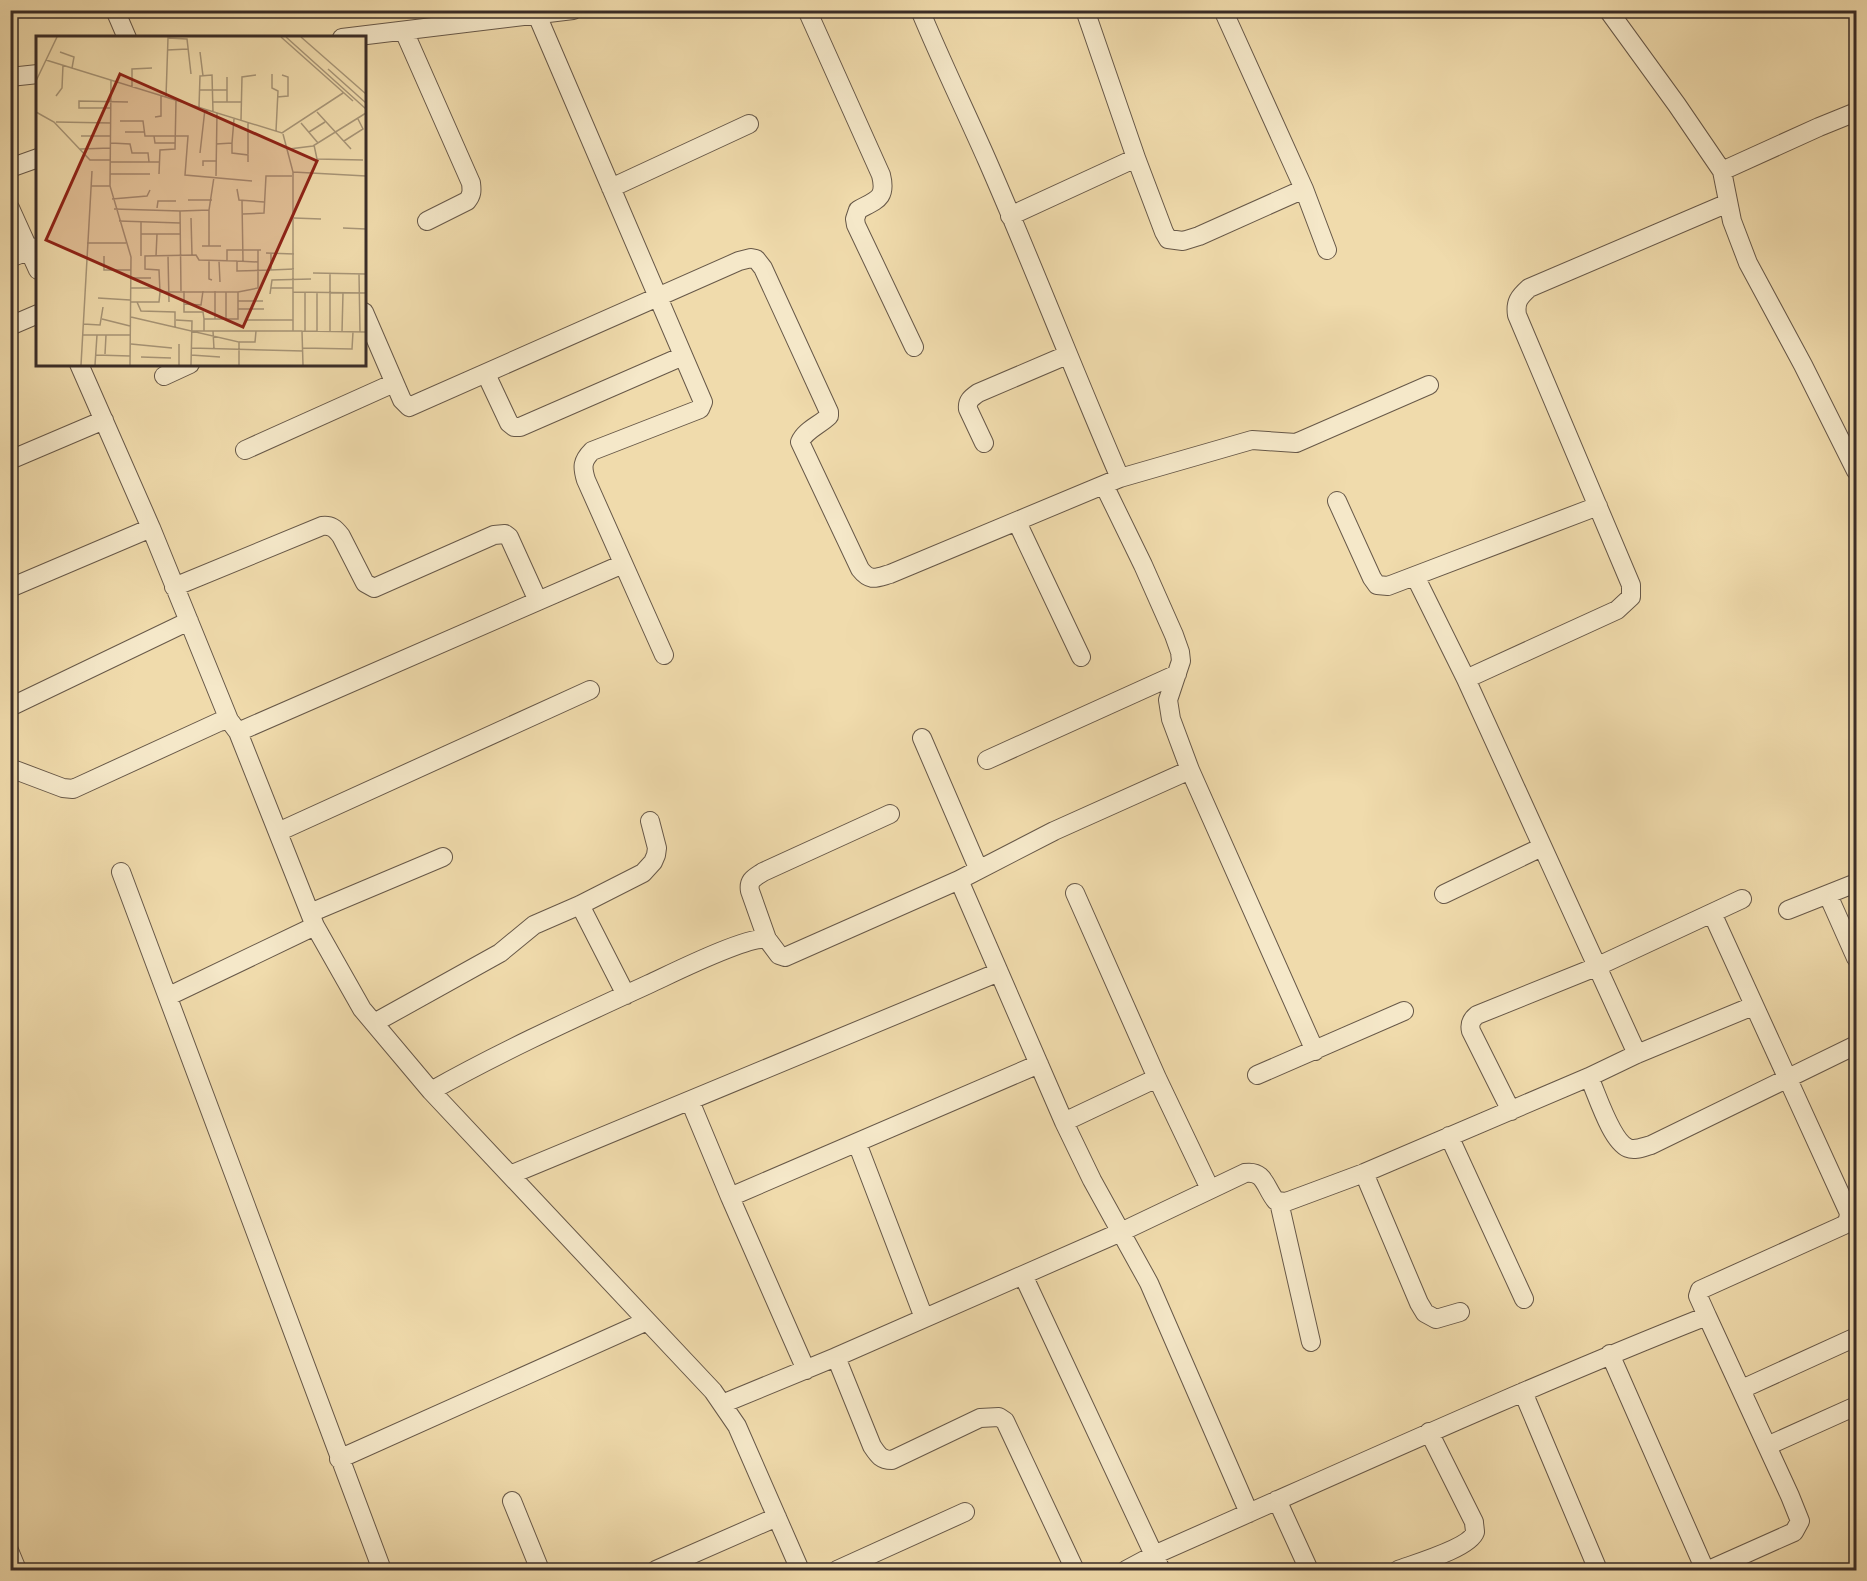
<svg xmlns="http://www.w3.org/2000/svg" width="1867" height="1581" font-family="'Libre Bodoni',serif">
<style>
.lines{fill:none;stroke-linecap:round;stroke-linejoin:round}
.service-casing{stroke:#675848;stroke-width:11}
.minor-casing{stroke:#675848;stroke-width:20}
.service{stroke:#f5e8c9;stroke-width:9}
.minor{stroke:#f5e8c9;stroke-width:18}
.inset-road{fill:none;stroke:#a79577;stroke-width:1.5}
.view{fill:#8f2418;fill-opacity:0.15;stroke:#8f2418;stroke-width:3}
.inset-edge{fill:none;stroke:#392c27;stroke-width:3}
</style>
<rect width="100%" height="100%" fill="#f0dbac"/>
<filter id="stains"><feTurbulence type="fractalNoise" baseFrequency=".00333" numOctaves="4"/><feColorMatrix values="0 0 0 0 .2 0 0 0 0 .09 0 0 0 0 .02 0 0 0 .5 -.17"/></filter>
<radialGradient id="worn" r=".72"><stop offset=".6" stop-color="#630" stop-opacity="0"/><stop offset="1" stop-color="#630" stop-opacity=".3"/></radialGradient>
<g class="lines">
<g class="service-casing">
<path id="service" d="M10 1541 22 1570"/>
</g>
<g class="minor-casing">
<path id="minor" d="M115 10 127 38
M807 10 881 175C887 199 876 200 858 210L855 219 856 225 914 347
M920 10C941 61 965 110 987 160 1033 265 1074 372 1120 478
M1085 10 1136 158
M1223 10 1304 189
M1608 10 1677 105 1722 171 1732 221 1748 263 1803 365 1856 471
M537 15 703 402 700 409 592 451C582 461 582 467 586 480L664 655
M404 31 471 183C472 191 472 195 467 201L427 221
M342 38 573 10
M10 77 38 74
M10 168 38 158
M1722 171 1819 127 1856 112
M611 188 749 124
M10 208 38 270
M1010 216 1136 158 1164 232 1168 239 1183 241 1199 236 1304 189 1327 250
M10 258 38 247
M364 312 402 400 409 407 739 261 751 258 756 259 763 268 829 412V416C820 425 805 430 800 442L860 569C870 582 876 578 890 574L1120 478 1252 440 1296 443 1429 385
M10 326 38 314
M79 364 151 528 229 720 238 732 315 926 362 1009 431 1091 713 1391 737 1426 800 1570
M486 374 509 423 514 427H520L683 356
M164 376 190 364
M984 443 968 409C967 401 971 398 978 393L1067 355
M245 450 394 383
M10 460 104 420
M1337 501 1372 578 1377 585 1388 586 1598 506
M1017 522 1081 657
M1415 576 1466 679 1637 1054
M174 587 322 526C331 525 335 528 341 536L365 583 374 588 494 535 505 534 509 537 538 601
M10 588 151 528
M1466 679 1617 610 1631 597V585L1517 315C1515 302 1519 297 1529 288L1728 203
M10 707 189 621
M238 732 623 564
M922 738 978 868
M987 760 1177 674
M10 768 63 788 73 789 219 722 229 720
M1190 770 1315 1051
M278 832 590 690
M121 872 382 1570
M959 880 1054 831 1190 770 1171 719 1168 700 1181 661 1180 652 1174 635 1143 565 1104 485
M1075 893 1157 1078 1210 1189
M1444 894 1542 847
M1828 895 1856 958
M580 905 626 995
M1788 910 1856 883
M310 913 443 857
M767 939 750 891C748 880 754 878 763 872L890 814
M169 996 315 926
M1753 1006 1637 1054 1589 1077C1597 1094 1611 1141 1628 1148 1635 1151 1643 1147 1651 1145L1856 1045
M374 1023 500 953 534 925 580 905 643 873 653 862 656 855 657 848 650 821
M1257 1075 1404 1011
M431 1091C502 1051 575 1018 649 984 671 974 746 936 767 939L779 955 785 957 959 880 1064 1122 1092 1180 1149 1283 1249 1513
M690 1101 730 1197 1039 1064
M1511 1111 1471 1031C1469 1023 1472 1019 1477 1015L1596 967 1742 899
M1064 1122 1157 1078
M1449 1136 1524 1299
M857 1143 924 1318
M1364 1173 1419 1303 1425 1313 1436 1319 1460 1312
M510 1175 999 972
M730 1197 806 1370
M1279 1202 1311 1342
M1023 1275 1161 1570
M1707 1316 1698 1296 1700 1290 1844 1225 1848 1220 1849 1213 1712 913
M1610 1354 1705 1570
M1742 1389 1856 1337
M1523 1392 1598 1570
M722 1404 836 1357
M1767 1446 1856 1406
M339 1459 647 1321
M1277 1500 1309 1570
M512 1501 540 1570
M656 1570 777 1517
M837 1570 965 1512
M1075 1570 1005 1421 999 1417 980 1418 892 1460C881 1460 878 1455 872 1446L836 1357 1121 1232 1245 1173C1265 1170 1265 1188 1276 1201L1286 1202 1364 1173 1589 1077
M1126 1570 1154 1555C1338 1474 1520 1390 1707 1316L1790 1496 1800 1521 1794 1532 1709 1570
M1398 1570C1414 1564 1470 1548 1475 1532 1475 1530 1474 1524 1474 1522L1429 1432"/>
</g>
<use href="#service" class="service"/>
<use href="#minor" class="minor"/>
</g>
<g transform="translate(36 36)">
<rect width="330" height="330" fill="#f0dbac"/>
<path class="inset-road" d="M245 1 317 65M250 1 330 73M265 1 330 58M131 14 152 13M24 16 38 21 36 32M164 16 167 40M10 24 246 97 307 57M292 33 330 67M236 38V52L242 55 240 95M75 44 74 150 95 221 94 329M0 45 21 1M96 51V33L116 32M163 54H191M20 60 26 52 27 29M130 61 132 2 151 3 155 38M241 61 252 60V41L246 39M177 66H205M191 66V41M163 71 164 40 176 39 177 76M75 72H43V65L92 66M0 76 18 86 54 124H74M281 76 315 113M119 81 125 80V60M205 84 206 41 220 39M84 85H107L109 100H152L149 139 216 145M20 86 75 87M212 87V118M265 87 282 107M89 96H108M273 96 289 86M247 98 257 136V256M45 100H75M118 100 119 107H139M308 105 327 93 322 83M75 107 94 108 96 117H112L113 126M196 107 198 83M180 108 196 107V117L212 119V126M278 109 281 123 327 124M44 113 75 112M253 113 277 110 330 77M164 117 169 73M75 126H123M167 130V125H180M257 136 330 140M74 138H114M123 138 124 114 139 113 140 64M180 140 181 77M55 150H74M201 153 203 164 228 166M76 163 111 160 114 154M152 164H176M206 165 207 225M121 172 122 165H140M78 173 144 175 145 255M144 175 173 174 178 141M207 178 228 177 230 140H256M155 182 156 219M258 182 285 183M83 185 144 187M105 186V198H144M307 192 330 193M51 207H90M166 210H185M173 210V174M230 217 258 218M235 217V234L258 233M68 220V234H95M105 220V198M120 220 121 198M132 220 133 266M173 225V243L176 244M183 225 184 246M191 225V214H225M222 226 201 225V235L235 234M277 237 330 238M323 238 324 296M95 242H115M95 252H117M235 252H257M148 255V268L165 269 167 255M124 256 123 234 109 233V220L160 219 163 224 201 225M202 256 222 252V214M269 256V295M234 258 236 244 275 243M62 262 94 264M202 265H227M94 266H123L124 256H202V283H168V295H156M101 266 105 275 139 276V292M148 268V276H167L168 283M202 273H228M95 281 203 306V329M66 283 94 290M179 283V255M190 283V256M140 284 156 285 155 329M210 284H257M47 288 64 289 67 271M168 295H266M177 295 178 313M257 295V256L330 257M281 296V256M294 296V237M306 296 307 257M47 299H94M203 306H219L220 295M95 308 136 312M143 308V329M155 312 267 315M267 312 316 313 317 296M69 318 70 299M60 319 94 320M155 319 184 321M105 321 135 322M45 329 56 135M59 329 61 299M267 329 266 295 330 296"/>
<path class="view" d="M84 38 281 125 207 291 10 204Z"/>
<rect width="330" height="330" class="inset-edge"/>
</g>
<rect width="1867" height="1581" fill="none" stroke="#f0dbac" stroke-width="36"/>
<rect x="12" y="12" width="1843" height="1557" fill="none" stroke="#392c27" stroke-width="3"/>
<rect x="18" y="18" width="1831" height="1545" fill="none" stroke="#392c27" stroke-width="1.5"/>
<rect width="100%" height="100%" filter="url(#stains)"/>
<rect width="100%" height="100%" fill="url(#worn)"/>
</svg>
